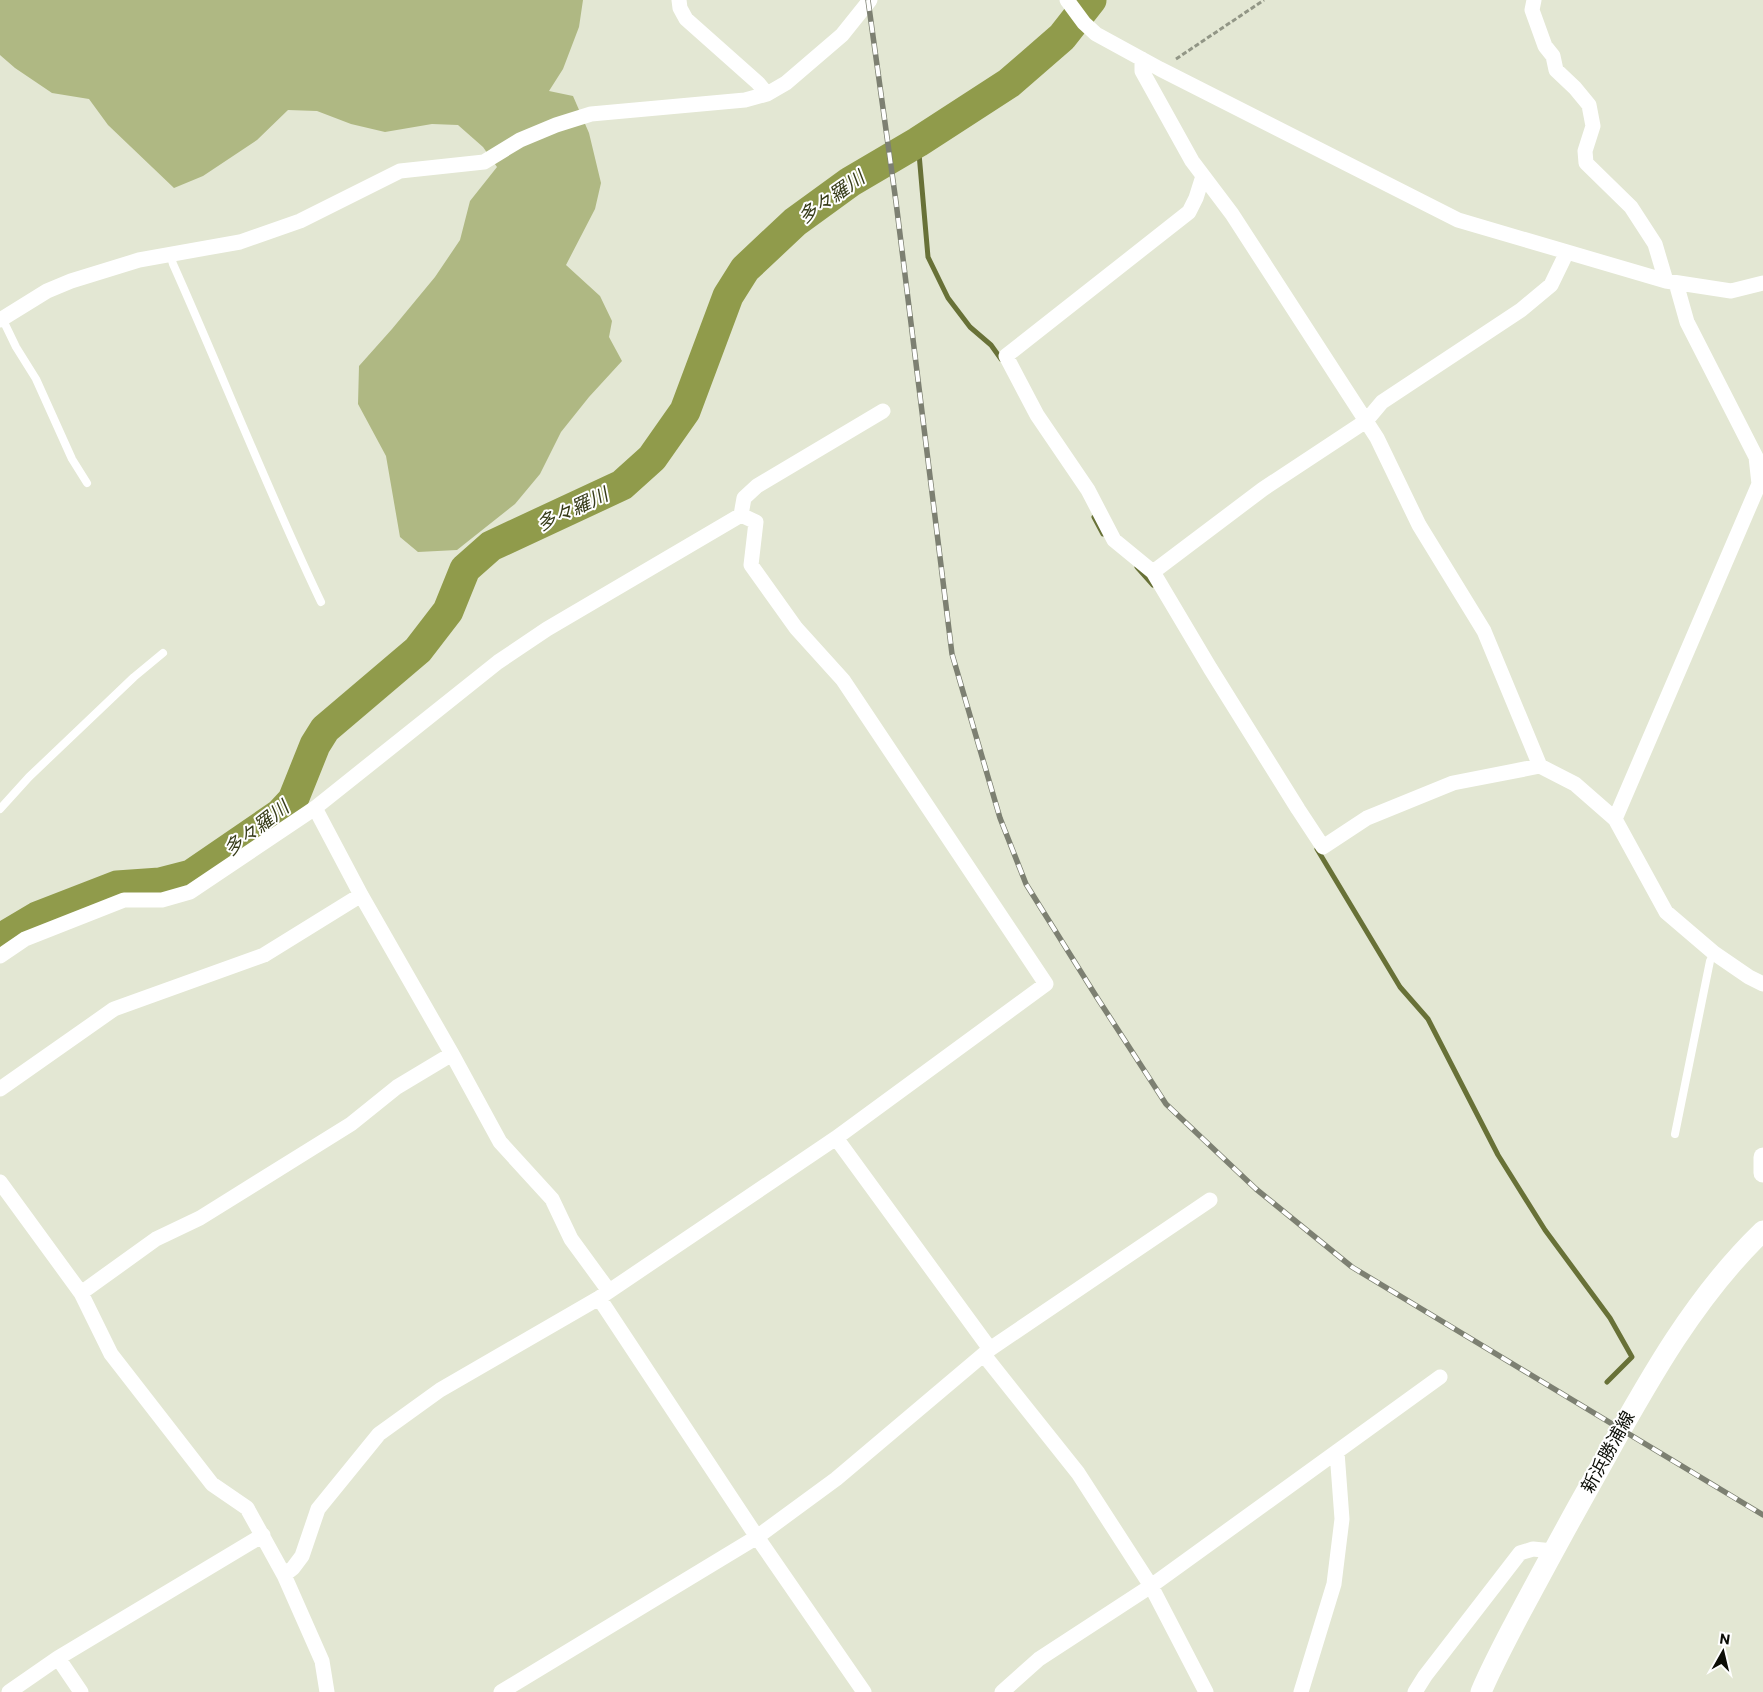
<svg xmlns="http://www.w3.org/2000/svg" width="1763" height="1692" font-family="Commissioner,'Noto Sans JP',sans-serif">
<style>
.green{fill:#afb883}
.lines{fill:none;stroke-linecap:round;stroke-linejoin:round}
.stream{stroke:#687137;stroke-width:5}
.river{stroke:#909b4b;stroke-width:31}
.path{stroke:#929686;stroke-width:3;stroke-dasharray:5 2.5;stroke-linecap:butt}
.service{stroke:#fff;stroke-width:8}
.minor{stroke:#fff;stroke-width:15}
.tertiary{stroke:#fff;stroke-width:19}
.secondary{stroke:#fff;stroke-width:21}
.rail-casing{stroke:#7d8072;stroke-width:5.5}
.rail{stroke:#fff;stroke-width:4;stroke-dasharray:11;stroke-linecap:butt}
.labels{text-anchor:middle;stroke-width:4;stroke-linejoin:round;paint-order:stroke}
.street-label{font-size:18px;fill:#0c0e07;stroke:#fff}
.water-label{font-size:19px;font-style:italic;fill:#373c19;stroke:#fff}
</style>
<rect width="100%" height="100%" fill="#e3e7d3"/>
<path class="green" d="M0 0H583L579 27 563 69 549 91 573 96 589 133 601 183 595 209 566 265 600 296 612 321 609 337 622 361 589 397 561 432 540 474 515 504 457 550 418 552 400 537 386 456 358 404 359 366 392 329 435 277 460 240 470 201 497 167 483 147 458 125 432 124 385 132 351 124 317 111 288 110 257 140 203 176 174 188 108 125 89 99 52 93 15 68 0 55Z"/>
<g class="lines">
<path class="stream" d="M918 142 928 257 948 298 970 327 991 345 1001 359
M1094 517 1103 534
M1137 567 1153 585
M1317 849 1400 987 1428 1019 1498 1155 1545 1230 1610 1318 1632 1357 1607 1382"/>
<path class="river" d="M0 939 37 917 117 886 160 883 191 875 280 814 293 800 315 745 325 729 418 650 448 611 465 569 491 546 622 485 652 458 685 411 728 296 745 269 795 222 850 182 918 142 1009 83 1062 37 1091 0"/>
<path class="path" d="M1176 59 1264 0"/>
<path class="service" d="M170 254 173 264C223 376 268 491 321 602
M2 318 16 347 36 379 72 459 87 483
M0 809 29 777 134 677 163 653
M1675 1134 1710 961 1714 953"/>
<path class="minor" d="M679 0 680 8 686 19 758 83 767 94
M1067 0 1084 23 1096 34 1160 69 1458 220 1666 281 1731 291 1763 283
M1534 0 1532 10 1545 46 1553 56 1556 70 1575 88 1589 105 1593 126 1585 151 1586 163 1631 207 1655 244 1666 281
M1142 59V71L1192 161 1232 214 1377 438 1419 525 1484 631 1540 766 1575 784 1615 819 1666 912 1714 953 1749 977 1763 984
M1203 176 1196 198 1189 212 1006 356 1037 415 1088 490 1114 540 1153 572 1210 668 1298 809 1323 847 1367 818 1453 783 1540 766
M0 320 47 291 71 281 139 260 240 242 300 221 400 171 484 162 520 140 556 125 591 114 745 100 767 94 786 83 842 35 870 0
M1153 572 1263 489 1366 421 1382 402 1521 310 1551 285 1567 252
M315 808 361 895 452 1054 500 1142 552 1199 571 1239 609 1291
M1615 819 1759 484 1756 457 1687 322 1676 283
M0 956 25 939 124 900H162L190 892 315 808 498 662 547 629 741 515 744 498 757 486 883 411
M0 1089 114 1009 264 955 361 895
M836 1138 990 1349
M0 1182 81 1293 111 1354 212 1484 247 1508 284 1575 322 1661 327 1692
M81 1293 156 1239 200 1218 351 1124 397 1087 452 1054
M599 1298 757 1537 864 1692
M984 1355 1078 1473 1151 1586 1206 1692
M284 1575 293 1568 302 1556 318 1509 379 1434 440 1390 599 1298 836 1138 1046 984 843 680 796 628 751 565 756 522 741 515
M58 1658 81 1692
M9 1692 58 1658 263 1535
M501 1692 757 1537 836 1479 990 1349 1210 1200
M1002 1692 1039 1659 1151 1586 1440 1377
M1301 1692 1334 1584 1342 1519 1337 1452
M1415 1692 1425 1676 1520 1553 1533 1549 1553 1551"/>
<path class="tertiary" d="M1763 1157V1173"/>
<path class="secondary" d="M1481 1692C1492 1666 1505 1642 1518 1617 1540 1576 1562 1535 1585 1494 1637 1402 1686 1305 1763 1231"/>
<g class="rail-casing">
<path id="rail" d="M868 0 896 202 952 654 1000 818 1026 884 1096 996 1166 1104 1256 1189 1352 1267 1763 1515"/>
</g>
<use href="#rail" class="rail"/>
</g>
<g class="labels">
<g class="street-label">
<text transform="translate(1608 1452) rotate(-61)" y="6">新浜勝浦線</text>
</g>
<g class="water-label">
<text transform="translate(831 197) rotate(-35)" y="7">多々羅川</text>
<text transform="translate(572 509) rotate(-25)" y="7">多々羅川</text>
<text transform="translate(256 828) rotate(-38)" y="7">多々羅川</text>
</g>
</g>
<g transform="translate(1723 1652) rotate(8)" stroke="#ffffff" stroke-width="4" paint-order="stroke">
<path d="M0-4L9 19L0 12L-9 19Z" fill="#0c0e07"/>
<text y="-8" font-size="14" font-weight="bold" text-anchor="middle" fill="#0c0e07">N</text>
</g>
</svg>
